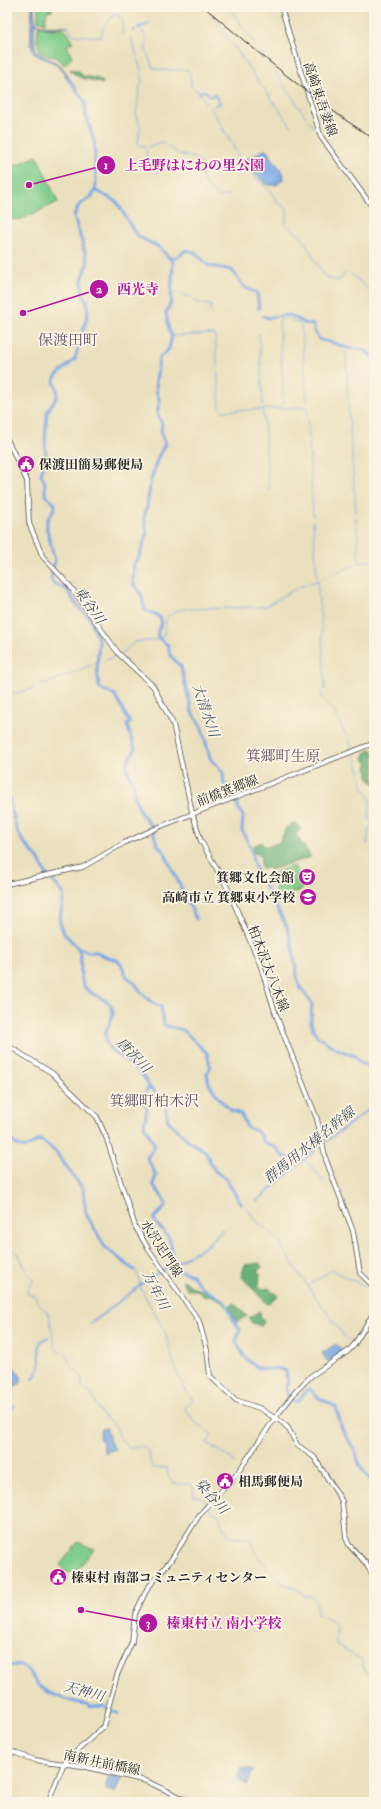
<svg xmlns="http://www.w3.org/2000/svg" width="381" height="1809" font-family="'IM FELL Double Pica','Noto Serif JP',serif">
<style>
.green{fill:#81cd8c;stroke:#567c5c}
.forest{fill:#68b078;stroke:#4a6e52}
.water{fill:#7aa8e3;stroke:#526a87}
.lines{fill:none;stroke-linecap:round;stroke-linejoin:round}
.stream{stroke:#7aa8e3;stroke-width:1}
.canal{stroke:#7aa8e3;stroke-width:2}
.river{stroke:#7aa8e3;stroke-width:3}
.major-casing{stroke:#484641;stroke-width:5.5}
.major{stroke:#fff;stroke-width:4}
.rail{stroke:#2b2b2b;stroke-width:1}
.labels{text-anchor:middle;stroke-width:3.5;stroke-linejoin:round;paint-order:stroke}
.street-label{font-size:13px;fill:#2b2b2b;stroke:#fcf5e5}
.poi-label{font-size:13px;font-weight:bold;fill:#2b2b2b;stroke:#fcf5e5;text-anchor:start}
.water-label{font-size:14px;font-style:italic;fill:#47576b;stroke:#fcf5e5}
.quarter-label{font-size:15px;fill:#64566d;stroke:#fcf5e5}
.leader{fill:none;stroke:#b5179e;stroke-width:1.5}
.callout-dot{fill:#b5179e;stroke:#fcf5e5;stroke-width:1.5}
.mark-label{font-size:12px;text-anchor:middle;font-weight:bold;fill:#fff}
.callout-label{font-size:14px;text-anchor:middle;font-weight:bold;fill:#b5179e;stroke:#fcf5e5;stroke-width:3.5;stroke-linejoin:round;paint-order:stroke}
</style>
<rect width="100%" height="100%" fill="#fcf5e5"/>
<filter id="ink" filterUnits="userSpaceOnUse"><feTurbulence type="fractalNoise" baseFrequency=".025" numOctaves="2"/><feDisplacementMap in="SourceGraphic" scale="8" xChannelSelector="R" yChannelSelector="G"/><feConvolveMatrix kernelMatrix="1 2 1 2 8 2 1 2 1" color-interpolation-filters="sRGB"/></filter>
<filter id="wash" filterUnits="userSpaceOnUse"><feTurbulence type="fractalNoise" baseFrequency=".012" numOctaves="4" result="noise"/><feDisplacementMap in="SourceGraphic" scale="16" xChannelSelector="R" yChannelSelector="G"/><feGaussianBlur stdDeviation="0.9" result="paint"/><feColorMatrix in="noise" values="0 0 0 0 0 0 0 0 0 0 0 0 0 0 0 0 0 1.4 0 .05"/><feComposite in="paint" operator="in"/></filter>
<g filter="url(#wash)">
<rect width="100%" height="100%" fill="#ebe0bd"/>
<path class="green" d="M38 7H51L53 10 47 11 45 23 38 20Z
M38 26 50 29 63 28 70 35 72 43 67 45 72 57 65 65 55 57 42 53 40 50 37 42Z
M37 156 58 202 22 219 7 220V169Z
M294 866 303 889 279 898 275 893 276 884 275 881 264 883 263 881 278 871Z
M78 1542 94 1549 75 1573C69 1574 63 1570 60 1565Z"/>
<path class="forest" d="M70 69 79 71 83 76 96 78 103 82 102 84C93 79 75 80 70 69Z
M372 749 374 753V784L368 776 367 762 363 759 365 753Z
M293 823H296L301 829 296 835 311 857 270 870 266 867 262 869 260 866 261 860 260 855 254 853 253 846 261 842 266 847 280 842 286 828Z
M260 1263 262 1268 258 1270 260 1274 259 1287 264 1289 269 1288 273 1293H276L278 1297 267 1304 241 1276 245 1265Z
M183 1280C188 1282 188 1285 193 1287 204 1293 224 1293 227 1308 221 1300 214 1294 204 1297L197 1290H187L186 1286 183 1284Z
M234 1303 247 1316 236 1322 229 1306Z
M259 1311 261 1314 260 1317 264 1320 261 1326 252 1323 249 1318Z"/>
<path class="water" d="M32 7H34L35 21C43 29 55 26 66 26L69 28 65 26 48 28 35 23C34 32 33 43 37 52L60 65 66 72 70 81H68C65 73 60 67 52 62 44 57 36 59 32 49 29 36 32 20 32 7Z
M264 150 267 151 284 174 283 179 277 185H268L252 172 245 162V160Z
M336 1344 344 1352 328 1362 322 1353Z
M10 1362 22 1378 20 1379 22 1382 18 1385 16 1382H14L17 1386 9 1392 7 1389V1364Z
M107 1428 110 1442 115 1449 105 1453 102 1441 99 1438 101 1429Z
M242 1767 254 1770 247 1785 237 1779Z
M109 1775 122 1778 115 1793 105 1789Z"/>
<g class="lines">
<path class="stream" d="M205 7 208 10
M230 8 244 29
M213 17 229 40
M68 27 71 33 76 35 101 37 104 26 110 20 114 14H118L123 21 122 34
M137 28H140C145 36 149 38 145 48L153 68 160 70H182
M246 32 270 65
M131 38 137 56
M231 42 261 85
M137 58C140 66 144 77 141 85
M272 68 282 81
M185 70H188
M190 72 191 86 198 91 206 103
M283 84 306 117
M263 87 291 126
M209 106 213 112
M214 113 238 155
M308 120 315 129
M140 125 136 115 140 86
M140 127 138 145 145 147
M168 146 177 153
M148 147 161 142 165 144
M146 150 148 167
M178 154 194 158 201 163C201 184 205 183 218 197L228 195
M239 157 241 160
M241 161 249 171
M251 174 271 191 277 202 287 209V216L285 224 302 237 325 277 339 281 346 273
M351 274 374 294
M171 291 191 297
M193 300 201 304 211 305 210 311 213 314
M285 315V316
M259 334 263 405
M172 336 215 334 220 408
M346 352 348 399
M369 356 374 362
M348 402 356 514
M284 404 279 321 287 318 301 325 307 402
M263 409 269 490
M222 411 307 407 313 516
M356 517 359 561
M313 521 317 578
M359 563 374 560
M345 569 357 564
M339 572 343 570
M317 581 322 633
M297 588 337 573
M257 607 266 606 295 589
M223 608 254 607
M190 609 219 608
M171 615 180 609H188
M166 620 169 615
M322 635 325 687 324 690
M121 654 134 642 156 640 164 635 166 621
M104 661 117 655
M96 663 101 662
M72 673 94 664
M50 682 71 674
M33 688 48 683
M322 693V699L335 713 346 735
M7 694H8
M11 694 32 689
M348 737 353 750
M354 753 362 778 361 782 363 786V789C373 795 370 806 369 816 369 819 371 822 373 825L372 827H369L367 844
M306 1162 309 1163 324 1182
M246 1206 255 1220 277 1238 297 1271 343 1335 350 1342
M7 1250H13L19 1254 27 1273 33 1279 32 1283 27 1290V1294L35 1296 38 1303 49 1314 55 1349 66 1354 71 1366 82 1377V1388L91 1393 102 1415 116 1427 118 1436 129 1448 143 1446 148 1451 152 1468H166C168 1471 167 1474 169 1478 174 1488 184 1483 191 1484L193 1487 194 1496 202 1497 208 1504
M134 1270 138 1275 141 1289 165 1332 176 1371 185 1389 193 1400 185 1408 194 1421 212 1435 207 1443 233 1460 235 1463
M308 1286 332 1270 366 1287 374 1298
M7 1393 14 1396
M210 1507 212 1512 219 1515 221 1523 229 1536C236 1540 243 1536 251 1539 253 1544 254 1551 258 1556 259 1559 278 1580 281 1582 289 1588 298 1586 304 1596H311C319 1602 316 1605 317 1614 323 1617 337 1621 337 1630 336 1638 333 1637 337 1645L361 1659 364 1670 374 1679"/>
<path class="canal" d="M138 27 144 26 149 23
M198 92 206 91 210 97 214 94 220 103 215 106
M257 1201 321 1145 374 1106
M90 1324 151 1277 208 1245 222 1230
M33 1379C36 1375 39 1370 40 1364 41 1353 34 1343 48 1337
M7 1415 14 1406"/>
<path class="river" d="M134 31V30
M68 78 85 102 86 116 94 141 96 184 95 190 92 196 79 205 74 216 88 262 82 280V291L87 302 88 313 75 359 55 377 54 383 57 388V397L47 412 45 442 46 457 41 474 45 483V495L55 504V507L47 521V530L55 561 51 579 54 584 67 589 75 603 90 619 99 641 97 668 99 687 102 690 115 695 130 723 127 725 135 749 127 763V770L134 785V794L141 814 147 820 154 834 157 844 164 852 196 919
M95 190 117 202 135 233 141 238 159 247 173 262 171 302 166 313 169 330 172 336 169 349 159 358 156 382 157 394 160 401 157 413 162 424 161 433 165 444 158 457 151 480 147 507 144 517 147 534 138 559 134 563 133 583 141 594 145 610C153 616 158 611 162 623L158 631V638L168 645 170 655 181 667 192 712 202 728 210 758 223 772 224 784 236 792 238 808 243 816 242 831 251 848 254 865 287 927 292 946 299 986 312 1003 311 1022 313 1029 318 1037 339 1050 355 1056 360 1062 370 1068 374 1072
M171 258 177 257 186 250 194 252 209 266 232 270 244 287 257 293 259 309
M263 316 269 318 275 317
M279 316 290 315 304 323 313 325 315 333 320 340 334 343 347 348 362 349 374 357
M7 790 17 831 22 840 39 860 45 872 63 893C65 903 59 912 60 923 63 938 73 939 79 950 84 960 77 974 84 986 90 997 107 996 112 1008 117 1022 99 1029 108 1046 112 1053 121 1056 127 1061 135 1067 145 1077 149 1086L142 1099 147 1109 144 1126 155 1145 147 1158 156 1175 153 1184C157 1191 165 1198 166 1205L154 1219C156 1227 166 1231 169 1239 173 1249 171 1258 173 1268L192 1275 202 1288 223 1300 226 1303 234 1322 240 1329 236 1341C241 1353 252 1370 267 1369 274 1369 280 1367 286 1371L288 1382 286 1387 288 1399 297 1402 302 1397 306 1390 310 1389 316 1396 336 1407 342 1429 356 1453 360 1467 374 1484
M78 949H83L88 952H97L103 956 117 960 121 964 127 977 133 981 141 992 151 1002 161 1007 164 1025 183 1030 207 1053 210 1066 207 1073 209 1084 222 1102 232 1111 241 1114 247 1127 256 1131 261 1136 263 1142 275 1147 284 1157 297 1160
M148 1088 152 1089 165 1103 168 1121 189 1141 205 1151 215 1171 226 1179 241 1204
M7 1135C12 1142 20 1151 29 1146 33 1144 35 1141 41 1140L55 1151 83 1189 86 1214 105 1247 134 1270
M7 1666C33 1662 27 1677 43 1689 53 1696 74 1703 87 1704L90 1707 103 1706 119 1714"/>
</g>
</g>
<g filter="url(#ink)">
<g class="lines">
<g class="major-casing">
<path id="major" d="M281 7 321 137 374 209
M7 439 27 481 29 523 43 557 70 586 119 654 153 686 173 724 192 812 201 841 227 887 260 964 276 1015 317 1119 326 1160 353 1231 360 1273 374 1287
M7 884 83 867 124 843 159 827 374 743
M7 1045 52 1073 97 1117 106 1137 135 1226 149 1250 199 1321 207 1350 210 1376 236 1400 259 1408 283 1423 288 1428 297 1445 314 1457 342 1501 346 1538 349 1545 365 1562 374 1577
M7 1750 35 1760 82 1766 146 1781 191 1802
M48 1802 64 1763 103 1727 117 1675 132 1642 135 1614 147 1589 171 1560 200 1514 236 1475 275 1418 296 1391 311 1376 347 1352 354 1345 374 1312"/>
</g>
<use href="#major" class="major"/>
<path class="rail" d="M204 7C259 53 313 100 374 139"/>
</g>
</g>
<defs>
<g id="civic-disc" transform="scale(0.9)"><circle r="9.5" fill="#b5179e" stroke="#fcf5e5"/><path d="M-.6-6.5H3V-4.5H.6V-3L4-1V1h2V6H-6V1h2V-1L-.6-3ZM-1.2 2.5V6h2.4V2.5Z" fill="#fff"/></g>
<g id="theatre-disc" transform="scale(0.9)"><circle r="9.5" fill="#b5179e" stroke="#fcf5e5"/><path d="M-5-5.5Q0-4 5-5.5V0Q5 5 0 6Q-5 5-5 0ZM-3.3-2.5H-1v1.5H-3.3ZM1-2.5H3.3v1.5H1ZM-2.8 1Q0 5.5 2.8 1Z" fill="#fff"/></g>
<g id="school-disc" transform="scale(0.9)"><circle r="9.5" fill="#b5179e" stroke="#fcf5e5"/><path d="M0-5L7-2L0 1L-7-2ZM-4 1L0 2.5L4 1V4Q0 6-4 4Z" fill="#fff"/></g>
</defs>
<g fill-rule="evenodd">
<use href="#civic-disc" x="26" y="464"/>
<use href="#theatre-disc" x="307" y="877"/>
<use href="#school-disc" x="308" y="897"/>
<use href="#civic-disc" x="225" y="1481"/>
<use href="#civic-disc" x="58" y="1577"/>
</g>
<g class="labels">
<g class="street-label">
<text transform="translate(321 99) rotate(71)" y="5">高崎東吾妻線</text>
<text transform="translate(227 790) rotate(-21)" y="5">前橋箕郷線</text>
<text transform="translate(269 968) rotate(69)" y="5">柏木沢大八木線</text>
<text transform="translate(162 1248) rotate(57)" y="5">水沢足門線</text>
<text transform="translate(102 1762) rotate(12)" y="5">南新井前橋線</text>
</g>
<g class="poi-label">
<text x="39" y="469">保渡田簡易郵便局</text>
<text x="294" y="882" text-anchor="end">箕郷文化会館</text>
<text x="295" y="902" text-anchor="end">高崎市立 箕郷東小学校</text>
<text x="238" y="1486">相馬郵便局</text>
<text x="71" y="1582">榛東村 南部コミュニティセンター</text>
</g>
<g class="water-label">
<text transform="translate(90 605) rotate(55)" y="5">東谷川</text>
<text transform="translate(206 710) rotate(71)" y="5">大清水川</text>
<text transform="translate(134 1055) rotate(46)" y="5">唐沢川</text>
<text transform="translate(309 1145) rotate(-39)" y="5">群馬用水榛名幹線</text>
<text transform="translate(156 1290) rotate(63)" y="5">万年川</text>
<text transform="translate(212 1496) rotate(48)" y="5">染谷川</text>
<text transform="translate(84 1691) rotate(15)" y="5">天神川</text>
</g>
<g class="quarter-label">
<text x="68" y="345">保渡田町</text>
<text x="283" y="761">箕郷町生原</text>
<text x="154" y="1106">箕郷町柏木沢</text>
</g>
</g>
<path class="leader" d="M29 185L106 165M23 313L99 289M81 1610L148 1623"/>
<g class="callout-dot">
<circle cx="29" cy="185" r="4"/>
<circle cx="23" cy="313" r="4"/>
<circle cx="81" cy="1610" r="4"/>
<circle cx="106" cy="165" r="10"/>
<circle cx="99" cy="289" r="10"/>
<circle cx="148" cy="1623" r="10"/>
</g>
<g class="mark-label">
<text x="106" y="169">1</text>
<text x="99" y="293">2</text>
<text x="148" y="1627">3</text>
</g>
<g class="callout-label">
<text x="194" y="170">上毛野はにわの里公園</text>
<text x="138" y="294">西光寺</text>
<text x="224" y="1628">榛東村立 南小学校</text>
</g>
<rect width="381" height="1809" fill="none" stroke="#fcf5e5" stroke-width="24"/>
</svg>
